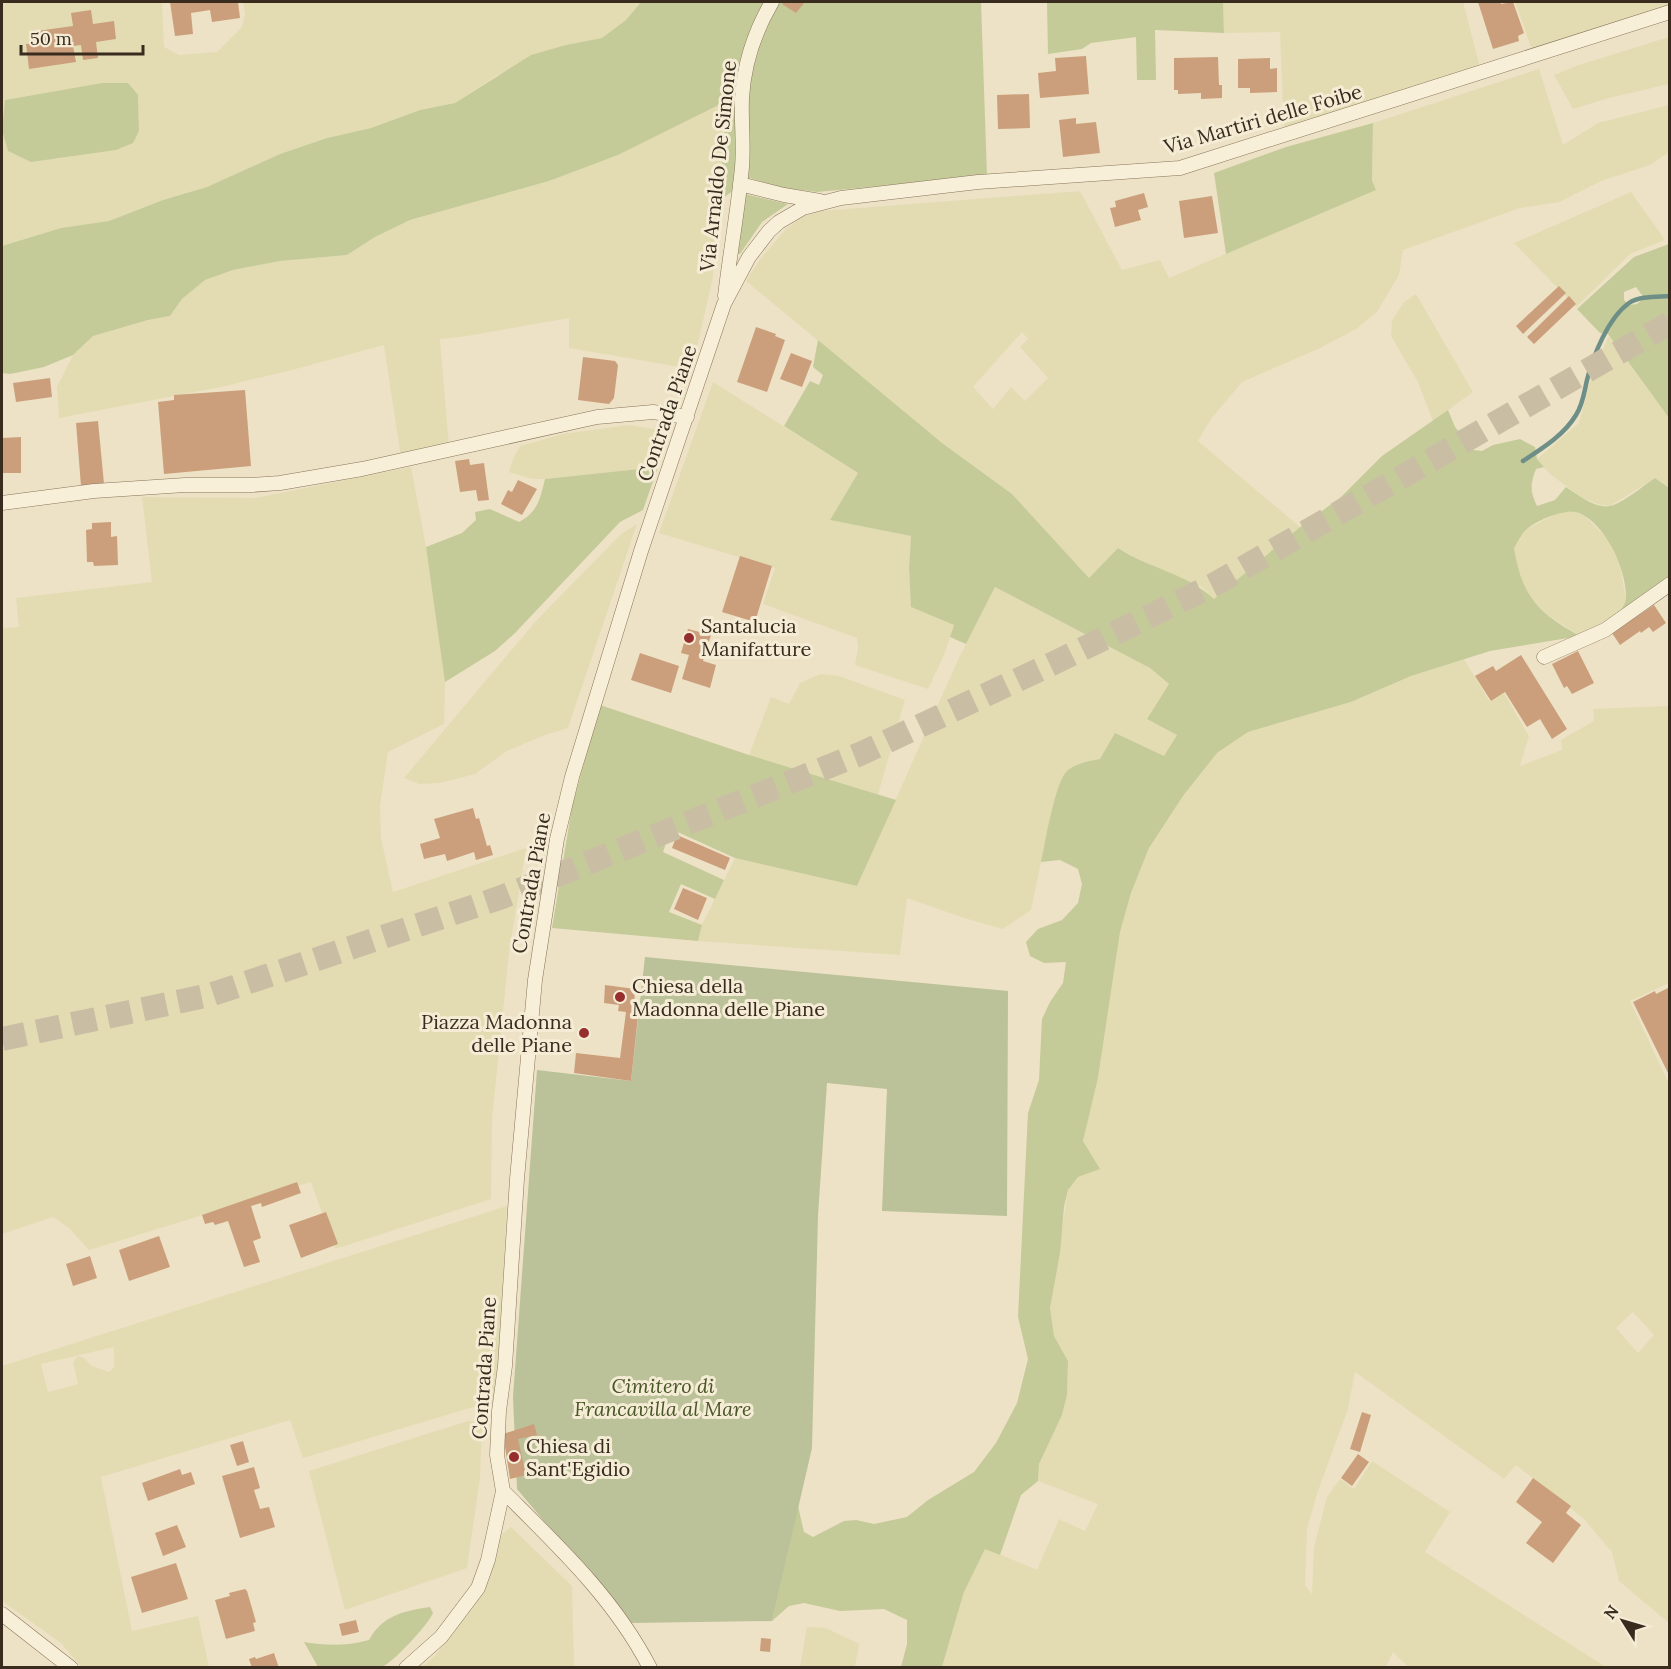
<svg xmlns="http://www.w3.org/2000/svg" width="1671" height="1669" font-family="Lora,serif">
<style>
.farmland{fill:#e3dcb3;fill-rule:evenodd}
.green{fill:#c4cb99;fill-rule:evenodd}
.cemetery{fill:#bbc198}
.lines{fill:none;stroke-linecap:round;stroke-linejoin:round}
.stream{stroke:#6d8f88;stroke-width:4.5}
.building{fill:#cb9f7c}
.highway-tunnel{stroke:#c9bea4;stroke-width:24;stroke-dasharray:24 12;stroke-linecap:butt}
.street-casing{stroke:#88745b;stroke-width:15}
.street{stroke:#f8efd8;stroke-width:14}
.poi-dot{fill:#962e2d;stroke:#f5ecd5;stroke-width:2}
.labels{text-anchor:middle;stroke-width:6;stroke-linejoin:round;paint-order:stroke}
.street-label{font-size:20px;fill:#392c1f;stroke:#f5ecd5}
.poi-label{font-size:20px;fill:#392c1f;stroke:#f5ecd5;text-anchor:start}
.park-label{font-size:20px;font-style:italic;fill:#485526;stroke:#f5ecd5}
</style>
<rect width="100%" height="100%" fill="#ede2c5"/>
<path class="farmland" d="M2 2H162L164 47 179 55 217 52 242 27 245 14 243 2H641L626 20 602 38 566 45 496 76 455 103 420 110 371 128 327 138 280 154 207 187 163 200 109 221 61 228 2 246V130L8 151 56 159 85 154 139 131 138 95 102 83 5 100 2 129Z
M1223 2H1463L1480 67 1284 130 1280 32 1224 33Z
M1515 2H1669L1670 7 1532 50Z
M1669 37V84L1609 98 1573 109 1554 75 1576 66Z
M1539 69 1563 145 1598 123 1669 105V152L1650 165 1601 181 1559 202 1520 208 1403 250 1399 275 1377 312 1356 329 1318 349 1242 382 1211 419 1198 441 1300 527 1214 599 1202 587 1151 566 1118 548 1089 578 1012 494 942 443 746 281 761 258 786 229 802 217 821 211 1080 191 1122 270 1160 260 1169 278 1376 190 1372 180 1373 123ZM1022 332 1028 339 1020 347 1048 378 1025 401 1011 387 993 409 973 387Z
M728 101 713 277 692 369 569 348V318L467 336 440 339 449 446 401 458 384 345 292 370 221 387 59 418 57 387 73 355 93 336 148 320 170 316 182 299 205 280 233 270 280 261 347 255 375 237 410 220 549 181 618 155Z
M1631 192 1665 240 1630 254 1576 307 1514 243Z
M1416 294 1473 392 1433 421 1418 382 1391 336 1392 321 1403 303Z
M1609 336 1669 418V488L1655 478 1610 506 1600 505 1581 497 1550 474 1537 459 1579 423 1593 370Z
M713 382 858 473 830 520 911 536 909 568 911 607 954 625 944 655 928 689 855 665 858 647 857 638 763 604 775 568 659 533Z
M628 425 669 431 658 467 545 479H532L509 472 513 459 520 446 563 434Z
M411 467 426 547 441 649 445 682 444 724 388 752 380 806 381 838 393 892 526 848 509 953 492 1119 491 1199 335 1249 311 1182 89 1250 69 1228 53 1217 2 1234V628L19 627 16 598 152 582 142 497 255 498Z
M1560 512H1576L1586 517 1608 539 1620 566 1626 600 1621 611 1580 636 1545 613 1531 598 1522 583 1517 566 1514 548 1527 529Z
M637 524 568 728 545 735 507 751 475 774 440 783 419 784 404 778 535 622 621 534Z
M995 587 1150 668 1169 684 1177 735 1165 756 1100 759 1083 762 1054 801 1031 910 1003 929 964 918 907 898 900 955 698 941 702 925 735 858 857 886 958 660Z
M1464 659 1490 702 1504 693 1529 736 1520 766 1562 750 1561 740 1594 721 1593 709 1669 706V983L1630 1001 1669 1084V1623L1619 1581 1612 1552 1584 1519 1516 1465 1504 1479 1355 1372 1348 1409 1318 1491 1307 1529 1305 1585 1312 1594 1314 1547 1327 1497 1340 1479 1354 1489 1372 1461 1450 1512 1425 1552 1606 1667H1408L1393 1652 1385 1668H942L964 1592 985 1548 1037 1570 1059 1519 1085 1531 1098 1504 1038 1481 1039 1464 1062 1415 1067 1395 1068 1361 1054 1336 1050 1308 1068 1190 1078 1177 1099 1169 1083 1141 1098 1078 1120 932 1131 893 1149 848 1183 796 1217 753 1248 732 1351 702 1411 676ZM1633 1312 1654 1335 1638 1353 1616 1328Z
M820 674 839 676 905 700 878 795 749 755 771 697 789 704 800 683Z
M507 1206 496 1403 480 1405 303 1458 290 1420 101 1477 132 1631 198 1616 209 1667H81L61 1643 2 1601V1366ZM114 1347V1367L109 1372 92 1366 84 1358 78 1356 73 1362 78 1384 48 1392 41 1364Z
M468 1421 482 1422 480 1478 467 1568 345 1610 309 1471Z
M511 1527 572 1586 574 1667 421 1668 434 1657 471 1610 489 1580 502 1534Z
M807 1627 826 1628 859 1644 855 1667H800Z"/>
<path class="green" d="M641 2H981L987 176 817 192 778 187 750 178 719 201 727 101 618 155 549 181 410 220 375 237 347 255 280 261 233 270 205 280 182 299 170 316 148 320 93 336 73 355 44 367 10 374 2 373V246L61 228 109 221 163 200 207 187 280 154 327 138 371 128 420 110 455 103 531 55 566 45 602 38 626 20Z
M1047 2H1223L1224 33 1155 30 1156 80H1137L1136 37 1091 43 1082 49 1048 54Z
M102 83H128L138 95 139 131 133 143 116 150 31 162 8 151 2 130 5 100Z
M1373 123 1372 180 1376 190 1226 254 1214 173 1286 147Z
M745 194 788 204 762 222 740 254H738Z
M1669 244H1670L1669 418 1608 334 1600 333 1577 309 1634 257ZM1636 287 1644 298 1637 304 1629 305 1624 300V292Z
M818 340 942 443 1012 494 1089 578 1118 548C1148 568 1188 574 1214 599L1300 527 1341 497 1382 456 1448 410 1455 427 1474 450 1482 451 1493 445 1520 439 1535 447 1537 459 1544 467 1536 469C1530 485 1530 491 1537 506L1555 500 1566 487C1577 494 1595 509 1610 506 1622 504 1644 485 1655 478L1669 488V578L1621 611C1622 607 1626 603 1626 598 1627 571 1606 524 1579 513 1565 508 1538 520 1527 529 1522 533 1518 542 1514 548 1522 597 1538 613 1580 636L1490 651 1411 676 1351 702 1248 732 1217 753 1183 796 1149 848 1131 893 1120 932 1098 1078 1083 1141 1100 1169 1078 1177 1068 1190 1064 1207 1060 1253 1050 1308 1054 1336 1068 1361 1067 1395 1062 1415 1039 1464 1038 1481 1021 1495 1000 1555 985 1549 964 1592 942 1667H901L907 1644V1620L884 1609 840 1611 804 1603 789 1606 772 1621 798 1506 804 1532 813 1537 844 1521 856 1520 874 1524 907 1517 928 1500 974 1472 996 1443 1017 1403 1028 1359 1018 1317 1028 1113 1039 1080 1042 1019 1050 1002 1063 983 1066 962 1044 963 1030 956 1026 942 1038 929 1062 920 1078 903 1082 884 1078 869 1060 860 1041 862C1045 844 1055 780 1068 770 1078 763 1088 761 1100 759L1115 733 1164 756 1177 735 1147 719 1169 684 1150 668 995 587 966 644 950 637 954 625 911 607 909 568 911 536 830 520 858 473 784 426 810 381 819 385 823 375 813 367Z
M658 467 643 510 620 522 514 634 495 651 445 682 426 547 462 533 476 520 475 512 490 509 519 522C538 512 540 499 545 479Z
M600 705 749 755 896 800 857 886 735 858 671 829 663 852 724 880 715 899 681 884 669 912 702 925 698 941 552 928 572 807Z
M430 1607 433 1613C428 1625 392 1664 380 1668 372 1669 330 1668 318 1667L304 1642C328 1646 346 1646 369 1640 382 1616 403 1611 430 1607Z"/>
<path class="cemetery" d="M645 957 1008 991 1007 1216 882 1211 887 1089 827 1083 818 1215 812 1448 772 1621 630 1623 517 1489 513 1397 537 1070 631 1081Z"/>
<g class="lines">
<path class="stream" d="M1523 461C1543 448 1564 435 1576 415 1583 404 1584 393 1587 380 1593 356 1608 318 1629 303 1639 296 1657 297 1670 296"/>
</g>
<path class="building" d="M170 2H238L240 18 212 22 210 10 191 13 193 34 175 36Z
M784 2H805L796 13 782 4Z
M1478 2H1500L1501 4 1513 2 1524 33 1518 36 1519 41 1493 49Z
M91 10 93 24 114 21 116 39 96 42 98 58 83 60 81 45 73 46 76 62 29 69 26 44 39 42 37 31 73 26 71 13Z
M1086 56 1089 94 1040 98 1038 73 1056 71 1055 58Z
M1218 57 1219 85H1222V98L1201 99V93L1178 94V90H1174V58Z
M1270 58V69L1277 68V92L1250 93V88H1238V59Z
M1029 94 1030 128 998 129 997 95Z
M1076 118V124L1096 122 1100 153 1063 157 1059 120Z
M1144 193 1148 207 1138 210 1141 220 1115 227 1110 208 1116 207 1115 201Z
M1212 196 1218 233 1184 238 1179 201Z
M1559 286 1566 293 1523 334 1516 326Z
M1569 296 1576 304 1534 344 1527 337Z
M756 327 776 334 775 336 785 340 767 392 737 382Z
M791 353 812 361 802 387 780 379Z
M583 357 615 361 618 365 614 398 609 404 578 400Z
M50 378 52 397 16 402 13 383Z
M245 390 251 466 164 474 158 402 174 400V395Z
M98 421 104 484 81 486 76 423Z
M21 437V473H2V438Z
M469 459 470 465 484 463 489 500 478 501 476 490 460 492 455 461Z
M518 480 537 489 522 515 501 504 508 490 512 492Z
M111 522V537L117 536 118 565 94 566 93 562H87L86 530 92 529V523Z
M740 556 772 566 755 622 722 612Z
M1654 605 1666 623 1653 632 1649 627 1641 633 1640 631 1620 645 1612 633Z
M688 629 711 635 703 661 716 665 710 688 682 679 689 655 681 653Z
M1578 651 1594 683 1572 694 1567 686 1564 688 1552 664Z
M640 653 679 666 671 693 631 680Z
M1521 655 1567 729 1552 739 1540 719 1527 727 1505 692 1491 701 1475 676 1493 666 1496 671Z
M473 808 476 819 479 818 487 846 490 845 493 855 476 860 474 852 447 861 445 854 424 859 420 844 440 838 434 819Z
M677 835 730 858 725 870 672 848Z
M683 888 707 898 698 920 674 909Z
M605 985 635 989 634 1006 639 1007 631 1081 574 1073 576 1053 620 1058 626 1012 618 1011 619 1005 604 1003Z
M1670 987V1077L1633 1002 1655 991 1656 994Z
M297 1182 301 1193 262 1207 261 1203 251 1206 261 1238 253 1241 260 1262 244 1267 228 1221 215 1225 213 1222 205 1224 202 1215Z
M326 1212 338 1244 301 1258 289 1225Z
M159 1236 170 1267 129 1281 119 1250Z
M90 1256 97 1278 73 1286 66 1264Z
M1362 1412 1371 1415 1360 1452 1350 1449Z
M534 1424 537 1435 518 1439 526 1475 510 1479 503 1434Z
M243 1441 249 1462 237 1466 230 1445Z
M1358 1454 1369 1462 1352 1486 1341 1478Z
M254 1467 260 1488 254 1490 260 1509 269 1507 275 1527 240 1538 222 1476Z
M180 1469 182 1475 191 1472 195 1484 148 1501 142 1483Z
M1533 1478 1571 1506 1566 1513 1581 1525 1553 1563 1526 1543 1542 1522 1516 1502Z
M177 1525 186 1547 163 1556 155 1533Z
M176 1563 188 1599 142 1613 131 1577Z
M245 1589 247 1591 256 1622 253 1623 255 1631 226 1639 215 1600 230 1596 229 1593Z
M356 1620 359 1632 342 1636 339 1624Z
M761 1638 771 1639 770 1652 760 1651Z
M274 1653 279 1668H252L249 1659 255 1657 256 1659Z"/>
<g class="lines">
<path class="highway-tunnel" d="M2 1039 210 995 502 897 860 754 1058 661 1215 584 1670 323"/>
<g class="street-casing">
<path id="street" d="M740 184 784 195 820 201
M725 296C730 253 738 210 742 167 744 144 741 121 742 98 744 64 755 31 772 2
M2 503 94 491 185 485H252L280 483 362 469 597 417 653 412 687 417
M1544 657 1605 630 1670 584
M503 1491C557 1545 614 1598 650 1668
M2 1614 71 1668
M406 1668 441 1637 478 1588 488 1560 503 1491 497 1455 499 1411 505 1366 517 1179 535 980 557 839 572 777 641 551 724 304 749 257 769 231 779 222 803 208 841 198 978 182 1180 168 1670 12"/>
</g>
<use href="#street" class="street"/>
</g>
<g class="poi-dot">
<circle cx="689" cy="638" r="6"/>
<circle cx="620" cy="997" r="6"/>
<circle cx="584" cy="1033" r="6"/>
<circle cx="514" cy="1457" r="6"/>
</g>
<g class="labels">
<g class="street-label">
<text transform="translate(1263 119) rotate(-16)" y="7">Via Martiri delle Foibe</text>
<text transform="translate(718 166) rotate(-84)" y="7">Via Arnaldo De Simone</text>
<text transform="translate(667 413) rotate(-71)" y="7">Contrada Piane</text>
<text transform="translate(531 883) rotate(-80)" y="7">Contrada Piane</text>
<text transform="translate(484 1368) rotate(-86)" y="7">Contrada Piane</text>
</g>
<g class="poi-label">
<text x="701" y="633">Santalucia<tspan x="701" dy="23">Manifatture</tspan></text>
<text x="632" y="993">Chiesa della<tspan x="632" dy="23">Madonna delle Piane</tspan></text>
<text x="572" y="1029" text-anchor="end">Piazza Madonna<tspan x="572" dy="23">delle Piane</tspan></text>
<text x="526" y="1453">Chiesa di<tspan x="526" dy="23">Sant'Egidio</tspan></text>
</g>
<g class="park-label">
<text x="663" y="1393">Cimitero di<tspan x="663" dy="23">Francavilla al Mare</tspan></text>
</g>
</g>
<rect width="1671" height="1669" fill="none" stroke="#392c1f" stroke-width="6"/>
<g transform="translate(1623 1621) rotate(307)" stroke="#f5ecd5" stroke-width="4.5" paint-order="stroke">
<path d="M0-4.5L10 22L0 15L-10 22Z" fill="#392c1f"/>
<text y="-9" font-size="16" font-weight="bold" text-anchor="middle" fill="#392c1f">N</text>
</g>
<path d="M21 45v9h122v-9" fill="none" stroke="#392c1f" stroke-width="3"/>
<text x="30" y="45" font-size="18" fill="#392c1f" stroke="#f5ecd5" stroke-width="4.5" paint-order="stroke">50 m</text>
</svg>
